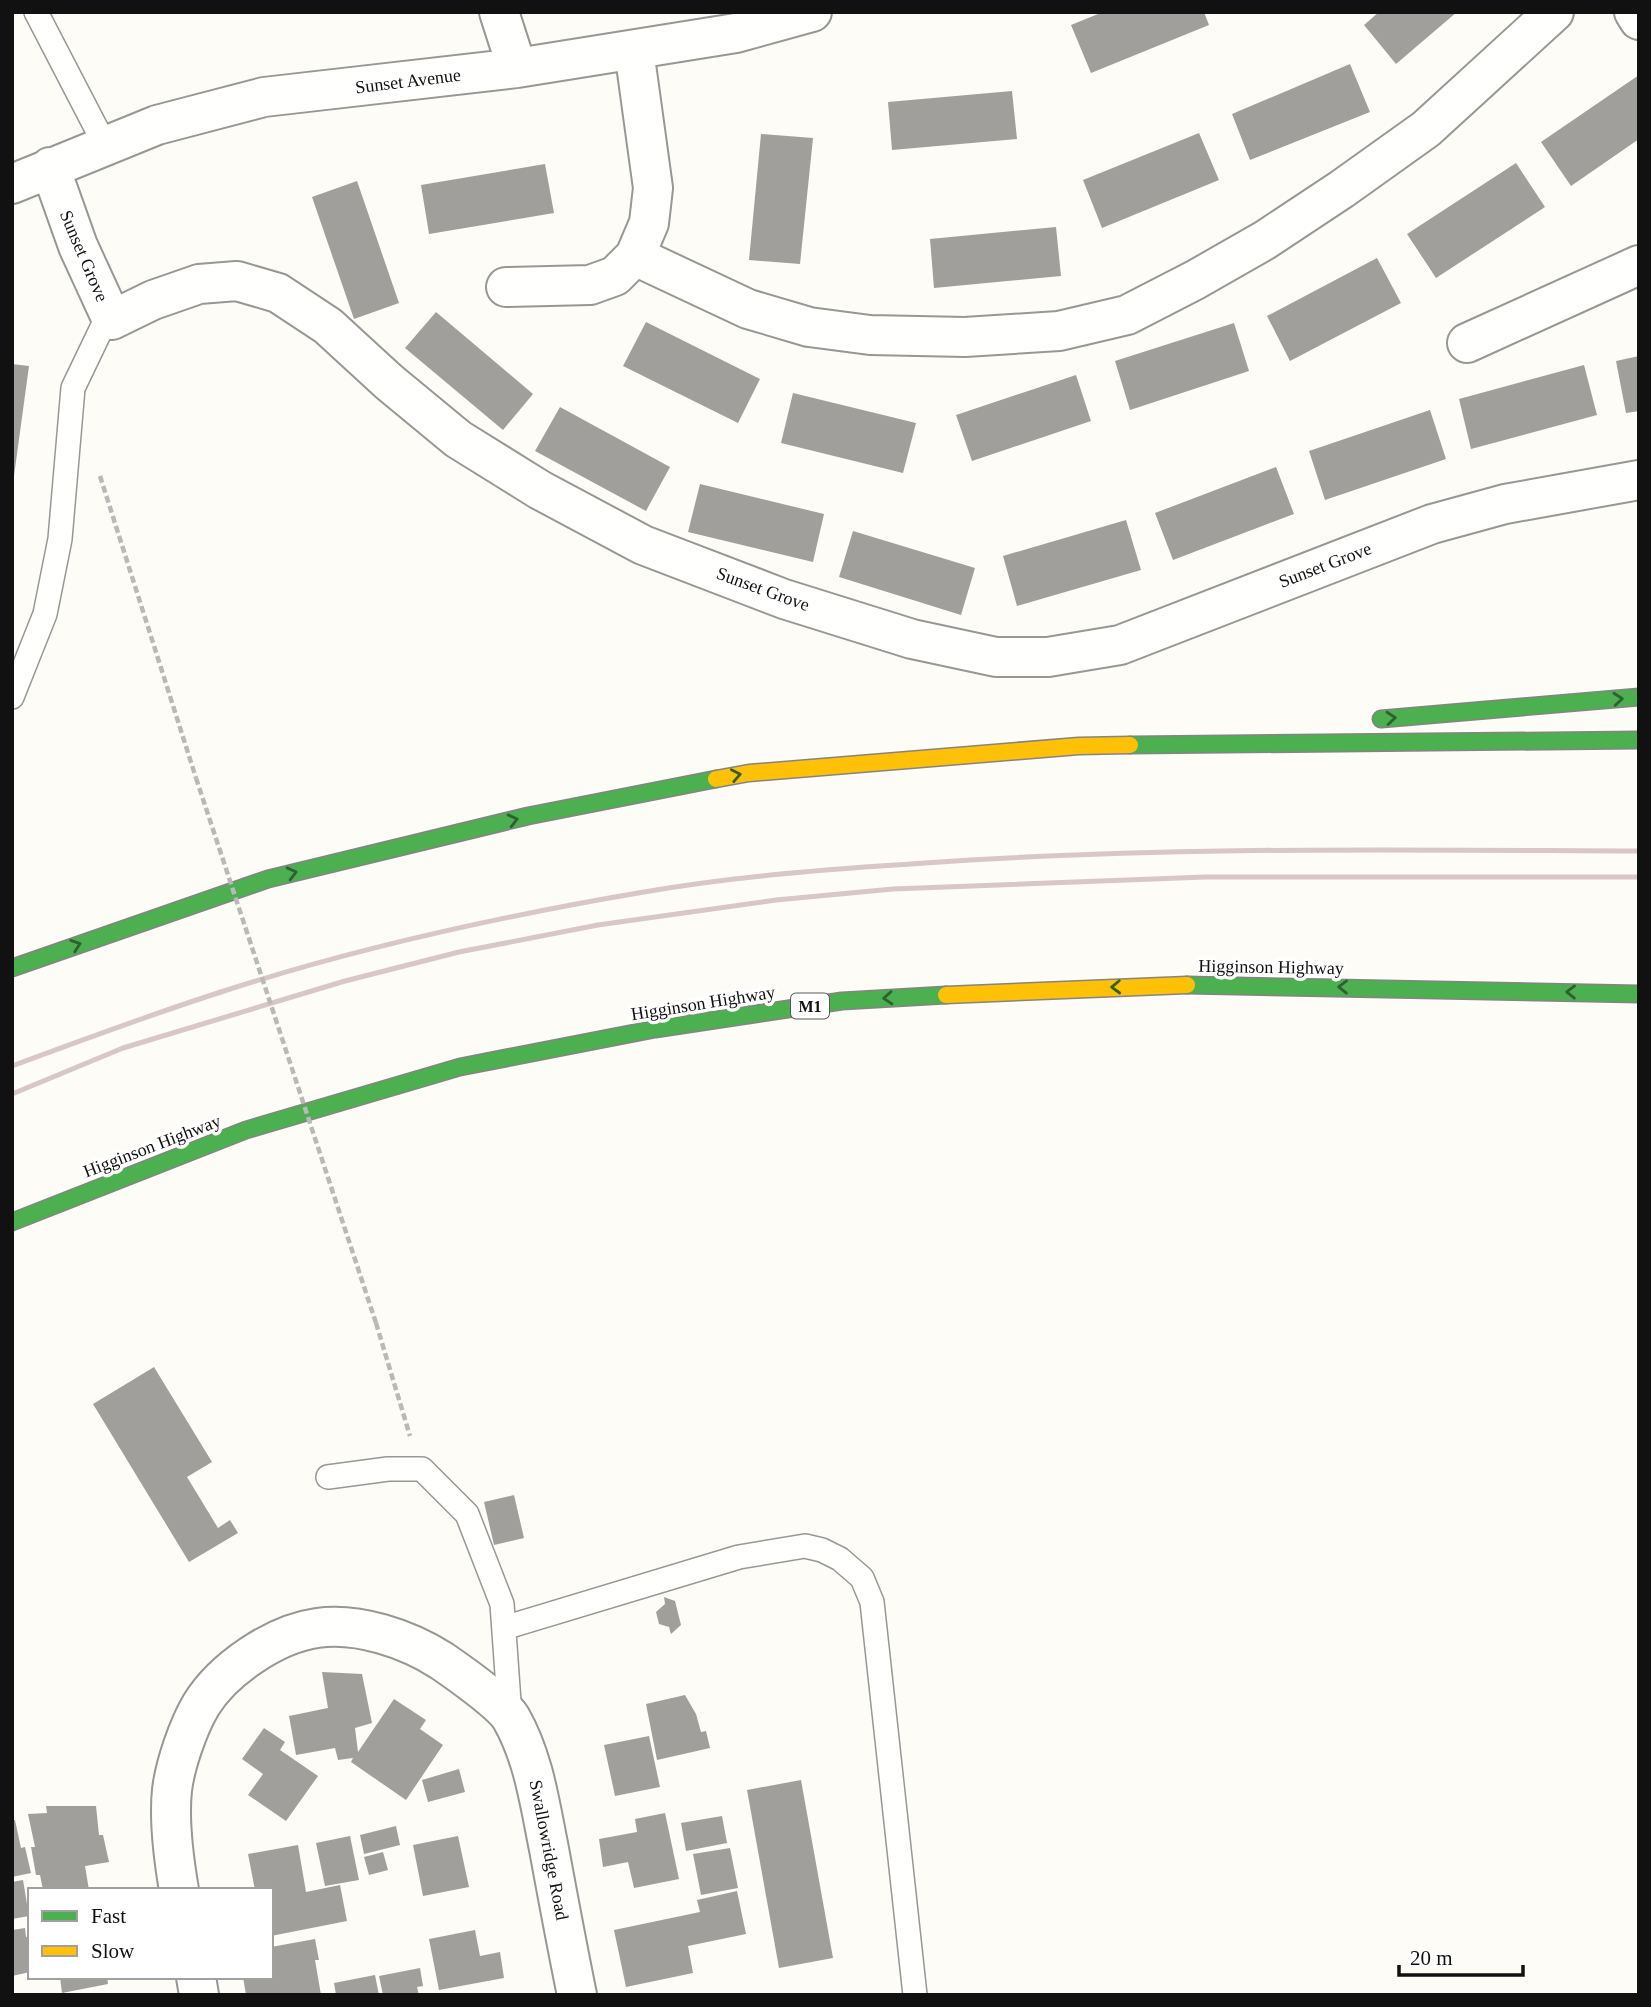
<svg xmlns="http://www.w3.org/2000/svg" width="1651" height="2007" font-family="Georgia,serif">
<style>
.building{fill:#a19f9c}
.lines{fill:none;stroke-linecap:round;stroke-linejoin:round}
.lane-casing{stroke:#979795;stroke-width:26}
.street-casing{stroke:#979795;stroke-width:42}
.fast-casing{stroke:#858482;stroke-width:19}
.slow-casing{stroke:#858482;stroke-width:19}
.path{stroke:#b9b9b8;stroke-width:4.5;stroke-dasharray:7 3.5;stroke-linecap:butt}
.lane{stroke:#fffffe;stroke-width:23}
.street{stroke:#fffffe;stroke-width:38}
.fast{stroke:#4caf50;stroke-width:16}
.slow{stroke:#ffc107;stroke-width:16}
.rail{stroke:#d9c6c7;stroke-width:5}
.path-bridge{stroke:#b9b9b8;stroke-width:4.5;stroke-dasharray:7 3.5;stroke-linecap:butt}
.oneway{stroke:#2e6030}
.labels{text-anchor:middle;stroke-width:7;stroke-linejoin:round;paint-order:stroke}
.shield{fill:#fff;stroke:#585858;stroke-width:2}
.shield-label{font-size:16px;font-weight:bold;fill:#111}
.street-label{font-size:18px;fill:#111;stroke:#fff}
</style>
<rect width="100%" height="100%" fill="#fdfcf7"/>
<path class="building" d="M1103 12H1204L1209 25 1091 73 1071 25Z
M1379 12H1457L1396 64 1364 25Z
M1350 64 1370 112 1250 160 1232 114Z
M1639 75V139L1571 186 1541 142Z
M1012 91 1017 139 892 150 888 102Z
M1199 133 1219 180 1102 228 1083 180Z
M761 134 813 138 800 264 749 260Z
M1516 163 1545 207 1436 278 1407 234Z
M545 164 554 213 429 234 421 185Z
M357 181 399 303 354 319 312 197Z
M1056 227 1061 276 934 288 930 239Z
M1377 258 1401 303 1290 361 1267 316Z
M436 312 533 394 503 430 405 348Z
M646 322 760 379 738 423 623 366Z
M1234 323 1249 371 1130 410 1115 361Z
M1639 356V411L1626 413 1616 361Z
M12 364 29 366 14 476H12Z
M1584 365 1597 415 1471 449 1459 399Z
M1076 375 1091 421 972 461 956 415Z
M793 393 916 423 903 473 781 443Z
M560 407 670 467 646 511 535 451Z
M1430 410 1446 459 1325 500 1309 451Z
M1276 467 1294 514 1173 560 1155 513Z
M700 484 824 514 813 562 688 532Z
M1126 520 1141 570 1017 606 1003 556Z
M853 531 975 568 961 615 839 577Z
M154 1367 212 1462 187 1477 218 1528 230 1520 238 1533 189 1562 93 1404Z
M514 1495 524 1538 494 1545 484 1502Z
M664 1597 675 1601 681 1625 671 1634 669 1627 659 1624 656 1612 665 1604Z
M322 1672 362 1674 372 1723 355 1728 358 1752 394 1699 426 1720 420 1729 443 1745 406 1800 351 1762 353 1758 338 1760 335 1748 296 1755 289 1716 328 1708Z
M685 1695 696 1714 701 1732 706 1731 710 1748 657 1760 646 1704Z
M264 1728 285 1742 280 1750 318 1776 286 1821 248 1795 263 1774 242 1759Z
M649 1736 660 1787 615 1796 604 1745Z
M459 1769 465 1792 428 1802 422 1780Z
M801 1780 833 1958 779 1968 747 1790Z
M46 1806H96L99 1835H103L109 1862 85 1866 89 1890H43L40 1875H36L31 1847H35L28 1814 47 1813Z
M665 1813 679 1879 634 1888 628 1862 603 1867 599 1839 637 1832 635 1819Z
M722 1816 727 1843 686 1851 681 1823Z
M15 1820 21 1848 25 1847 31 1873 12 1877V1821Z
M396 1826 400 1845 364 1854 360 1835Z
M350 1836 359 1880 325 1886 316 1843Z
M458 1836 469 1887 423 1896 413 1845Z
M298 1845 306 1892 340 1885 347 1921 271 1936V1890H255L248 1854Z
M730 1848 738 1888 701 1895 693 1854Z
M383 1852 388 1870 369 1875 364 1857Z
M23 1880 29 1916 12 1919V1882Z
M737 1891 746 1934 688 1946 693 1973 626 1987 614 1930 700 1912 697 1900Z
M25 1928 26 1937 30 1936V1972L12 1976V1930Z
M475 1930 480 1956 500 1952 504 1978 439 1990 429 1939Z
M315 1939 319 1960H315L321 1995H275L274 1993 246 1995 243 1977H271V1947Z
M420 1968 423 1986 417 1987 419 1995H383L379 1976Z
M375 1975 379 1995H336L334 1983Z
M60 1977H107L108 1984 62 1993Z"/>
<g class="lines">
<g class="lane-casing">
<path id="lane" d="M36 12 105 145
M12 697 45 614 60 539 73 388 109 313
M328 1477 388 1469H422L467 1514 502 1604 510 1716
M504 1628 739 1557 805 1546 822 1550 840 1559 862 1578 872 1602 915 1995"/>
</g>
<g class="street-casing">
<path id="street" d="M499 12 517 68
M1634 12 1639 20
M50 167 78 246 112 320 153 300 199 284 237 281 278 293 328 326 389 382 458 439 540 490 643 545 784 599 912 639 996 657H1048L1120 645 1432 524 1505 504 1639 480
M12 184 157 125 264 97 517 68 736 33 812 12
M635 256 748 309 809 327 870 335 965 337 1059 331 1127 315 1195 280 1265 240 1342 189 1426 129 1554 12
M506 287 590 285 615 276 635 256 649 223 653 188 634 50
M1467 343 1639 265
M179 1890C174 1861 169 1819 172 1790 175 1765 188 1727 201 1705 223 1669 275 1634 317 1628 358 1622 408 1639 442 1661 458 1672 502 1703 511 1718 534 1758 540 1805 549 1849 558 1898 567 1946 577 1995
M196 1977 199 1995"/>
</g>
<g class="fast-casing">
<path id="fast" d="M1381 719 1639 697
M1130 745 1639 740
M12 968 268 879 528 816 716 779
M1187 985 1639 994
M12 1222 246 1130 460 1067 655 1029 842 1001 946 995"/>
</g>
<g class="slow-casing">
<path id="slow" d="M716 779 749 773 1079 746 1130 745
M946 995 1187 985"/>
</g>
<path class="path" d="M100 476 196 778
M376 1323 410 1436"/>
<use href="#lane" class="lane"/>
<use href="#street" class="street"/>
<use href="#fast" class="fast"/>
<use href="#slow" class="slow"/>
<path class="rail" d="M12 1066C82 1040 152 1014 224 991 360 947 502 916 644 892 736 876 831 869 925 863 1162 846 1401 850 1639 851
M12 1094 123 1048 345 981 459 952 598 925 776 900 893 889 1205 877H1639"/>
<path class="path-bridge" d="M196 778 376 1323"/>
</g>
<defs><path id="oneway-chevron" d="M-2-3.5L2.5 0L-2 3.5" fill="none" stroke-width="1.6" stroke-linecap="round" stroke-linejoin="round" transform="scale(1.75)"/></defs>
<g class="oneway">
<use href="#oneway-chevron" transform="translate(1618 699) rotate(-5)"/>
<use href="#oneway-chevron" transform="translate(1391 718) rotate(-5)"/>
<use href="#oneway-chevron" transform="translate(736 775) rotate(-11)"/>
<use href="#oneway-chevron" transform="translate(513 820) rotate(-14)"/>
<use href="#oneway-chevron" transform="translate(292 873) rotate(-14)"/>
<use href="#oneway-chevron" transform="translate(76 945) rotate(-19)"/>
<use href="#oneway-chevron" transform="translate(1116 987) rotate(178)"/>
<use href="#oneway-chevron" transform="translate(1343 987) rotate(-179)"/>
<use href="#oneway-chevron" transform="translate(1571 992) rotate(-179)"/>
<use href="#oneway-chevron" transform="translate(888 998) rotate(176)"/>
</g>
<g class="labels">
<rect class="shield" x="791" y="993.5" width="38" height="25" rx="5"/>
<g class="shield-label">
<text x="810" y="1012">M1</text>
</g>
<g class="street-label">
<text transform="translate(408 81) rotate(-7)" y="6">Sunset Avenue</text>
<text transform="translate(84 256) rotate(67)" y="6">Sunset Grove</text>
<text transform="translate(1325 565) rotate(-21)" y="6">Sunset Grove</text>
<text transform="translate(763 589) rotate(20)" y="6">Sunset Grove</text>
<text transform="translate(1271 967) rotate(1)" y="6">Higginson Highway</text>
<text transform="translate(703 1003) rotate(-9)" y="6">Higginson Highway</text>
<text transform="translate(152 1146) rotate(-21)" y="6">Higginson Highway</text>
<text transform="translate(549 1850) rotate(79)" y="6">Swallowridge Road</text>
</g>
</g>
<rect width="1651" height="2007" fill="none" stroke="#111111" stroke-width="28"/>
<rect x="28" y="1888" width="245" height="91" fill="#ffffff" stroke="#a0a0a0" stroke-width="2"/>
<rect x="42" y="1911" width="35" height="10" fill="#4caf50" stroke="#a0a0a0" stroke-width="2"/>
<text x="91" y="1923" font-size="21" fill="#111111">Fast</text>
<rect x="42" y="1946" width="35" height="10" fill="#ffc107" stroke="#a0a0a0" stroke-width="2"/>
<text x="91" y="1958" font-size="21" fill="#111111">Slow</text>
<path d="M1399 1965v10h124v-10" fill="none" stroke="#111111" stroke-width="3.5"/>
<text x="1410" y="1965" font-size="21" fill="#111111" stroke="#ffffff" stroke-width="5" paint-order="stroke">20 m</text>
</svg>
